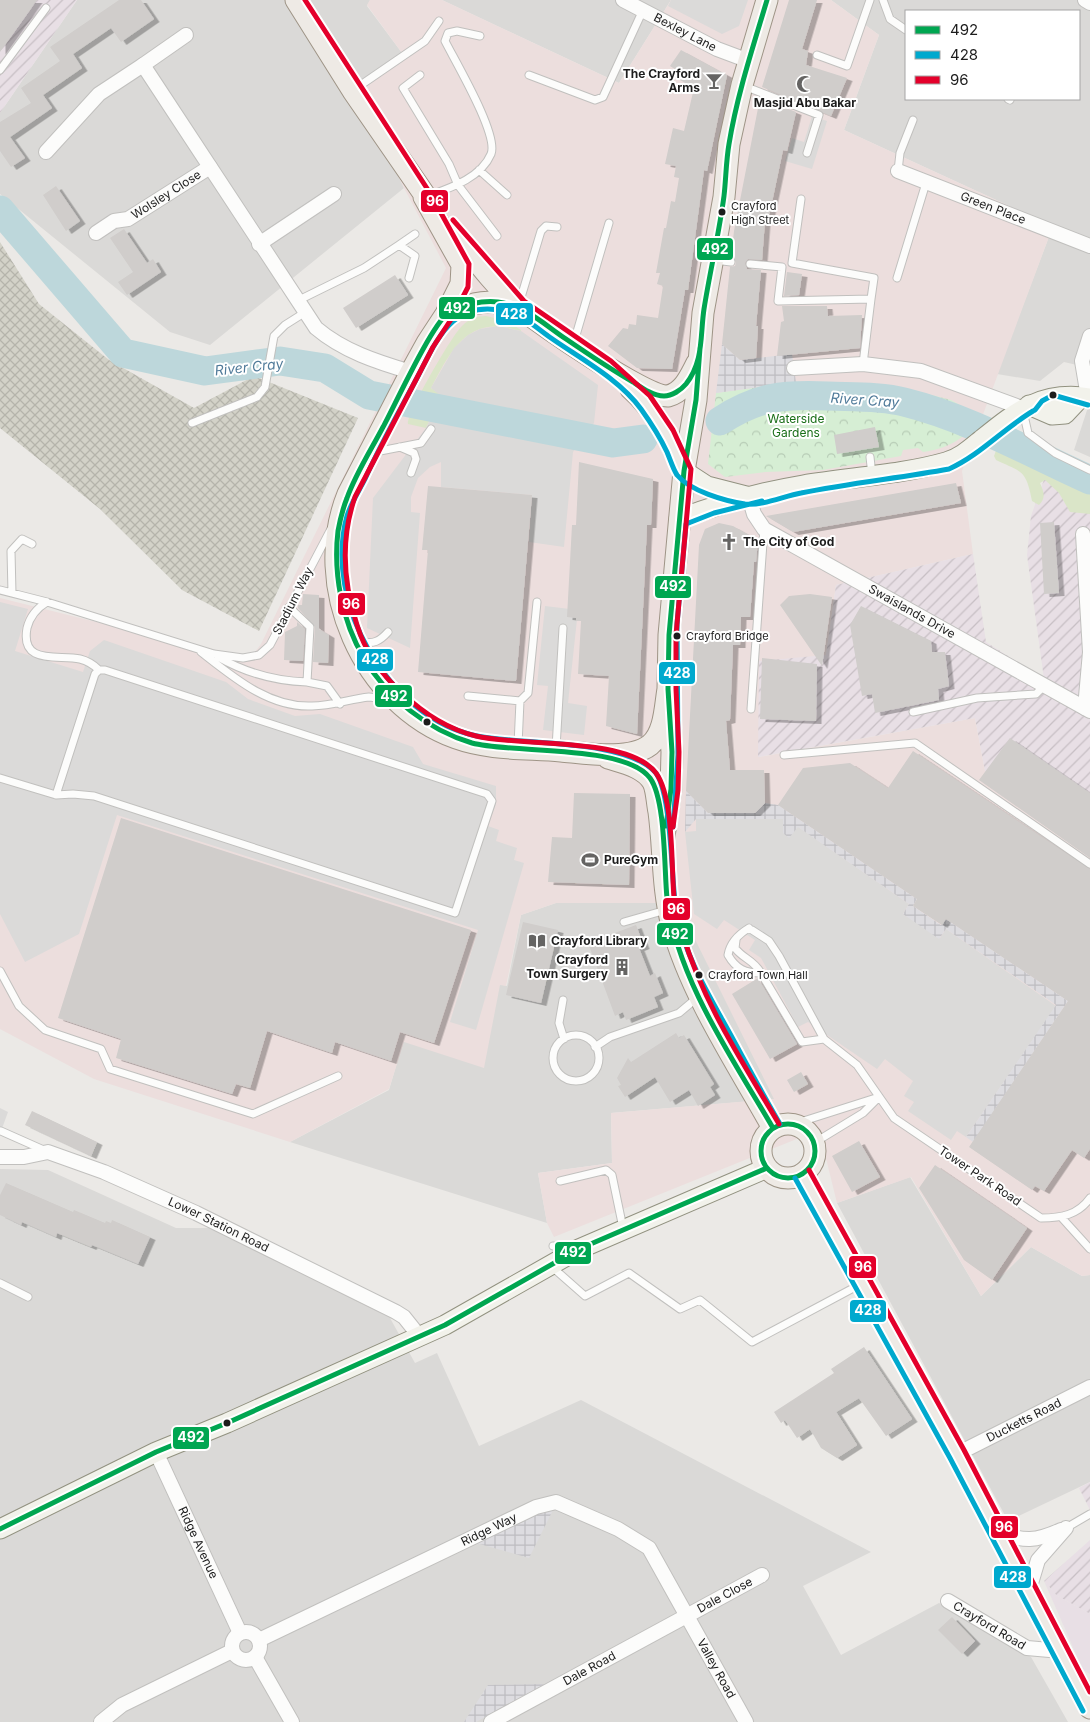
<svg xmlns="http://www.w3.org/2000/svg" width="1090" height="1722" font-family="Inter,sans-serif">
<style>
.residential{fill:#dad9d7;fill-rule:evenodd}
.commercial{fill:#ecdedd}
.industrial{fill:url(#industrial-furrows)}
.railway{fill:#e8dfe5}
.construction{fill:url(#construction-cross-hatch)}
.grass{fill:#dae5c8}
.park{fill:url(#park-crowns)}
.parking{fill:#dbdad9}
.plaza{fill:url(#plaza-grid)}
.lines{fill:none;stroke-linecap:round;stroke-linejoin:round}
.river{stroke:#bdd7db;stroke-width:29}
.building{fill:#d0cdcb;filter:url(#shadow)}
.lane-casing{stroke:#c1c0be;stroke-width:9}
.street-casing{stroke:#c1c0be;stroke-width:16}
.secondary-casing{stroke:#929280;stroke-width:21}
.primary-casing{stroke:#9e9486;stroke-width:23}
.lane{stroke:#fcfcfb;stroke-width:7}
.street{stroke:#fcfcfb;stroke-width:14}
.secondary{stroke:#f2f2eb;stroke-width:19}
.primary{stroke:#eeeae5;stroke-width:21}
.bus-1-casing{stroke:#fff;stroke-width:9}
.bus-2-casing{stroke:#fff;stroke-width:9}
.bus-3-casing{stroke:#fff;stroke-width:9}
.bus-1{stroke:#00a651;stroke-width:5}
.bus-2{stroke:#00a9ce;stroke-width:5}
.bus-3{stroke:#e4002b;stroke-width:5}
.bus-dot{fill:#1d1d1d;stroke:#fff;stroke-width:2}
.labels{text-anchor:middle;stroke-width:4;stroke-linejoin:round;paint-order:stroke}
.bus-label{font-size:11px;fill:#1d1d1d;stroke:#fff;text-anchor:start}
.street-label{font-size:12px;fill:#1d1d1d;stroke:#fff}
.poi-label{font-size:12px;font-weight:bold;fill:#1d1d1d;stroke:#fff;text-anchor:start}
.park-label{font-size:12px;fill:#186e17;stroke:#fff}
.water-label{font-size:14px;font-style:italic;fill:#517b9a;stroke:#fff}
.line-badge{stroke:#fff;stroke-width:2}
.badge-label{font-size:14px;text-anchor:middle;font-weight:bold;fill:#fff}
</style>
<defs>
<pattern id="industrial-furrows" width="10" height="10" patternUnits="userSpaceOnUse" patternTransform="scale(1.25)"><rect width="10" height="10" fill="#e8dfe5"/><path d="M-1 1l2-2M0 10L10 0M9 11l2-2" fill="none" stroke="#c7bfc4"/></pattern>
<pattern id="construction-cross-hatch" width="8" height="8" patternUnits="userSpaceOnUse" patternTransform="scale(1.25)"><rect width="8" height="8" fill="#d3d2c8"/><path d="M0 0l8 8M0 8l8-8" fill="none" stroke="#b5b4ab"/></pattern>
<pattern id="park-crowns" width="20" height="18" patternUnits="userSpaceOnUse" patternTransform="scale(1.25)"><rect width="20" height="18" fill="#d6eed4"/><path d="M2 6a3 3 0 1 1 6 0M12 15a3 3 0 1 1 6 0" fill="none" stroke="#b7ccb6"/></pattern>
<pattern id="plaza-grid" width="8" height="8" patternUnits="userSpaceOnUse" patternTransform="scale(1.25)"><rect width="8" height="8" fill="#dddce0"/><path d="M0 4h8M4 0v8" fill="none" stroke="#bdbcc0"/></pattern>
<filter id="shadow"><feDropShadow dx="5.5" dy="3" stdDeviation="0" flood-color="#0004"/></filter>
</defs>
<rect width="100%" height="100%" fill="#ebe9e6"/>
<path class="residential" d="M77 0H370L367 6 402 53 359 94 404 188 210 345 170 332 0 194V113Z
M442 0H671L619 83Z
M831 0H1090V368L1064 362 1040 381 997 374 1053 226 844 130 879 35ZM906 11H1079V99H906Z
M1090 401V457L1074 450Z
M556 903H678L775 1099 611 1113 612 1163 538 1173 547 1223 290 1142 389 1090 403 1042 500 984 507 986 521 915Z
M0 1169 48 1170 176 1228H213L390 1318 415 1363 437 1353 479 1446 581 1400 871 1552 803 1586 841 1655 939 1603 1031 1657 1068 1722H0Z
M910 1177 981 1296 1031 1247 1082 1276 1090 1275V1482L1008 1521 837 1203Z"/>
<path class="commercial" d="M370 0H442L619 83 671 0H831L879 35 844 130 1053 226 962 471 973 554 836 585 826 655 759 757 975 718 985 771 1090 845V1275L1082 1276 1031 1247 981 1296 911 1177 837 1203 819 1130 554 1237 547 1223 538 1173 612 1163 611 1113 774 1099 677 903H556L521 915 506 986 500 985 484 1068 404 1042 389 1089 290 1142 94 1079 0 1029V598L249 660 261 644 446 268 404 188 359 94 402 53 367 5Z"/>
<path class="industrial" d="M0 0H77L0 113Z
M1046 474 1090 494V845L985 771 975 718 758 757 759 661 826 655 836 585 973 554 986 642 1044 679 1027 555 1031 516Z
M1090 1482V1510L1079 1488Z
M1090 1540V1614L1056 1595 1044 1581Z"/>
<path class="railway" d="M1044 1581 1056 1595 1090 1614V1674L1083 1670Z"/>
<path class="construction" d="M0 242 39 304 109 360 194 408 254 376 358 418 259 631 182 590 100 509 0 428Z"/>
<path class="grass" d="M486 316 507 321 521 330V331C469 314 452 348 431 388L441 395 426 428 408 424C406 415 452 335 462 326 469 319 476 316 486 316Z
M1017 440 1032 441 1045 456 1064 461 1090 473V514L1070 512 1059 493 1045 480 1040 483C1044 492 1046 498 1039 505L1032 501C1026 469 1021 472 996 460L994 456 997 448Z"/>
<path class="park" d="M793 382 896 386 919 395 920 392 951 400 985 419C963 437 952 448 923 452L918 448 903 450 901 456 823 470 765 472 725 477 708 464 716 393Z"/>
<path class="parking" d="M671 0H748L739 26 722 34 668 6Z
M812 116 827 121 812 169 785 161 792 138 804 142Z
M498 326 521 331 598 385 594 423 573 452 564 547 529 542 532 495 441 487V462L430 467 418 478 411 497V512L420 513 410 648 367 628 373 498 426 428 441 396 431 388 454 348 468 335 480 329Z
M0 602 28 609 15 651 83 672 90 651 104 640 226 682 248 699 295 716 320 714 413 747 423 764 496 786V804L488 826 499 830 496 841 517 848 514 860 524 863 476 1030 450 1022 478 930 117 815 79 934 25 962 0 914Z
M545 606 578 610 568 703 587 706 584 735 543 730 548 686 537 685Z
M696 819H784L789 837 797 826 909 904 903 914 940 938 946 929 1056 1006 966 1137 957 1131 951 1140 908 1111 914 1102 904 1096 913 1081 885 1059 877 1069 808 1022 798 1027 761 958 749 950 755 940 724 920 717 929 694 914 685 832 696 831Z
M0 1108 8 1112 0 1134Z"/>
<path class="plaza" d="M722 344 740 360 792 354 796 382 716 393Z
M686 791 708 813H755L765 803 778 805 917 899 913 906 941 925 946 919 1068 1001 973 1142 966 1137 1056 1005 946 929 939 939 903 914 909 904 798 827 789 838 783 833V819H696L685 832Z
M548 1508H554L529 1558 476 1543Z
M545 1684 476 1722H464L488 1685Z"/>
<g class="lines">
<path class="river" d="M0 210 123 353 205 371 280 361 325 368 369 395 613 443 643 439
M720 421C758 396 784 394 828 396 853 397 881 396 904 402 969 418 1030 453 1090 480"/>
</g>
<path class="building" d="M0 0H37L0 52Z
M119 0H141L154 19 121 42 111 28 73 54 82 68 43 95 52 108 10 137 25 158 11 167 0 151V122L31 103 21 88 60 61 50 47Z
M789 0H817L802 49 808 51 806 65 847 78 831 116 762 87Z
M681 50 727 75 707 171 704 170 688 290H685L672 369 637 368 608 346 623 328 628 329 629 324 636 325 637 315 658 318 663 286 657 284 660 273H656L664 228H666L671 201 675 202 679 178 674 177 676 166 665 164 673 128 684 131 694 88 680 80 684 75 670 66Z
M760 98 796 112 787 151 783 150 768 221H765L762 260 748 259 745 263 747 269 761 270 756 326H758L756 358 740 360 722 344 730 267 735 266 736 262 731 257 734 231Z
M56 186 80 221 66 231 43 195Z
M124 229 147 263 153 259 161 272 127 295 118 282 133 272 110 238Z
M787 272 802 274 799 295 784 296Z
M395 275 408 295 356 328 343 308Z
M782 306H827L828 316 862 315 860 348 777 356 781 322 784 321Z
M875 427 879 447 837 454 834 435Z
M579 462 653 479 651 525H647L637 734 606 726 609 676 578 674 581 621H576V618L567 617 572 525H576Z
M956 483 961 503 793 532 766 516Z
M428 486 532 495 516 681 418 672 428 550H422Z
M1054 522 1059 593 1044 594 1040 523Z
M719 523 733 526 758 540 756 562H754L750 617H741L740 645H733L730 720 726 721 730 770H764L765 803 755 813H708L686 791 699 545 705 529Z
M303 594 319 595V629L329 635 328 663 313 662 315 627 298 608V605H302Z
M810 594 832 597 822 666 780 605 789 596Z
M861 606 931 641 932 652H945L949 686 938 689 939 700 875 713 872 694 862 696 850 625Z
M297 622 305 629 303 661 284 660 285 632 297 626Z
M762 658 817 664 816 721 760 719Z
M1010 738 1090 793V858L979 780Z
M913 751 1090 869V1149L1084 1158 1072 1150 1044 1191 1035 1186 1032 1190 969 1147 1068 1001 946 919 942 925 913 906 917 899 778 805 803 768 850 763 888 788Z
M574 793 630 794 629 885 548 882 552 837 572 838Z
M121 818 471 930 434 1043 400 1032 391 1061 335 1042 332 1053 267 1031 250 1088 236 1084 232 1094 116 1058 121 1039 58 1018Z
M523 922 558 930 541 1003 506 995Z
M636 925 644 946 639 948 650 976 655 973 663 993 654 997 658 1007 626 1020 623 1012 615 1016 588 943Z
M758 978 797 1044 770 1059 732 994Z
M676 1033 679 1038 684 1035 714 1084 710 1087 715 1095 698 1106 689 1090 670 1102 655 1077 625 1097 618 1086 621 1085 617 1078 628 1058 631 1062Z
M801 1072 808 1084 794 1092 787 1080Z
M32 1111 97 1142 91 1156 25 1125Z
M859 1141 880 1177 852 1192 832 1156Z
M935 1165 1027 1228 992 1280 964 1260 919 1188Z
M6 1183 73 1212 74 1210 105 1223 106 1221 111 1223 112 1220 150 1237 138 1264 92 1245 91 1247 57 1233 56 1237 22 1222 21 1225 0 1215V1195Z
M864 1347 912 1419 886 1436 859 1398 836 1412 857 1445 837 1458 821 1448 810 1429 797 1438 785 1420 781 1423 774 1412 834 1373 831 1369Z
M952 1617 975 1641 962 1654 938 1630Z"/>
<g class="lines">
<g class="lane-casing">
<path id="lane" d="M883 0 890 19 906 30
M817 55 847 66 870 0
M0 70 46 8
M420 75 403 88 449 164 458 185 497 236
M529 75 595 100 603 97 643 10
M744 86 819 115 807 153
M355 89 425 41 439 21
M1008 99 1010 100
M479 170 507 195
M898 171 900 153 913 120
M428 196C450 188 481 178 491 154 499 135 455 61 445 41L448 33 457 31 480 36
M801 199 792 263 874 278 871 299
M399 245 415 234
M714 260 731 262
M750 264 782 267 778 301 871 299 863 364
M897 278 926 183
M297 301 364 268 399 245 415 256 409 278
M519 304 541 231 546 226 557 227
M574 342 609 223
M1023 411 1028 433 1055 453 1090 470
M192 423 257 397 265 387 274 336 285 325 304 313
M400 447 414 453 416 459 411 473
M375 452 421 443 431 429
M870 457 872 475
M0 590 47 602 214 654 243 658 259 655 270 645 332 527
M12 593 11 551 22 539 32 544
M47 602C37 608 30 616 27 628 20 666 59 654 80 659 88 661 93 664 99 670
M361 641C373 645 380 641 388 632
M201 652C233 677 269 708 312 706 332 706 350 699 369 697 376 697 384 701 391 702
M218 657C246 673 275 681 307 682L310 627 289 607
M99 670H105L487 794 492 801 455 913 94 796 73 794 56 795 95 674Z
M307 682 327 686 340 704
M468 696 520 701 528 693 537 602
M751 709 764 529
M913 712 977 698 1036 694 1045 685
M518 745 520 701
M556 748 563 628
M784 755 915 743 1090 864
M0 778 56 795
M624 922 666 910
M749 928C739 934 730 943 728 955 736 969 745 973 761 973L802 1042 824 1039
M752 930 769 941 779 956 824 1039 857 1065 894 1118 1041 1218C1061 1218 1078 1215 1090 1198
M736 940 735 948C743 959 753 959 761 973
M0 971 19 1006 45 1030 101 1049 110 1069 253 1114 338 1076
M563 1000 559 1023 564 1039
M553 1058a23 23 0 1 1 46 0a23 23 0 1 1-46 0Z
M595 1047 610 1037 679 1013 698 997
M794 1124 879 1097
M1 1131 46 1151
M815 1147 822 1138 863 1113 877 1099
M560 1181 606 1170 612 1175 623 1228
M1062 1218 1090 1249
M553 1246 571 1248
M551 1266 585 1296 629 1273 680 1309 700 1300 752 1342 861 1284
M0 1283 28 1297
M1066 1528 1090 1514"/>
</g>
<g class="street-casing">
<g id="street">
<path id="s1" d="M623 0 717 49 749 61"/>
<path d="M1085 0 1090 3"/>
<path d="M143 65 186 35"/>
<path d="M46 152 99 94 143 65 316 328C343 351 377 362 411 372"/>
<path id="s2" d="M898 171 1090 246"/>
<path id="s3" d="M96 233 114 221 128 219 210 167"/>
<path d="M259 244 334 194"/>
<path d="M794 368 863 364 921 371 1022 408"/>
<path d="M1088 397 1082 361 1090 336"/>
<path id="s4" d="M749 497 754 514 764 529 1090 711"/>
<path d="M1083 534 1090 652 1085 708"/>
<path id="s5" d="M0 1157H24L48 1152 104 1172 196 1213 396 1312 404 1317 420 1337"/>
<path id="s6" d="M156 1452 240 1633"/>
<path id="s7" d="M957 1454 1090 1387"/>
<path d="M998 1533C1025 1541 1035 1542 1061 1530"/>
<path d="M1029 1590 1038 1560 1066 1528"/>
<path id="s8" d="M948 1601 1027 1648 1061 1651"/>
<circle cx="246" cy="1646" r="14"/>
<path id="s9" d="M259 1640 536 1507 556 1502 618 1529 649 1548 746 1722"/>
<path d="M255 1657 292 1722"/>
<path d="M101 1722 122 1705 232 1651"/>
<path id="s10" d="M491 1722 762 1575"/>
</g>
</g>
<g class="secondary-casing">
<path id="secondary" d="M1029 405 1052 415 1065 414 1081 397
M684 471 707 486 746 496
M679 519C719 504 761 492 803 485 850 477 900 475 946 462 960 458 970 449 981 440 1017 411 1042 390 1090 398
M0 1529 156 1452 227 1423 445 1325 579 1249 767 1168"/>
</g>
<g class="primary-casing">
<path id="primary" d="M296 0 353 91 433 207
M424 197 462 265 461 284 446 314 427 343 411 372 348 494C311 585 362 704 456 738 489 750 526 748 561 751 584 753 630 761 650 745 665 733 665 706 668 689
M456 235C475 259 495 286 519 307 537 322 650 400 668 396 684 392 690 376 697 363
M446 314C476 301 487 299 519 307
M631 389C657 412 670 440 684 471
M608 758C624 763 644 767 653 782 657 790 657 803 659 812 664 849 662 888 672 925 691 995 738 1065 773 1128
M663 843 671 789 672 752 668 689 669 635 684 471 696 400 703 313 724 197 729 144 742 85 767 0
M761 1151a27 27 0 1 1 54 0a27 27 0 1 1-54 0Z
M802 1174 957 1454 1090 1708"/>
</g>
<use href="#lane" class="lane"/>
<use href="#street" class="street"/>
<use href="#secondary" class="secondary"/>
<use href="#primary" class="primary"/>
<g class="bus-1-casing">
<path id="bus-1" d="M767 0C753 47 737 95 729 144 726 161 726 179 724 196 719 234 710 271 704 309 700 335 704 361 686 384 681 390 672 396 664 396 653 396 642 388 633 382 610 369 588 354 566 339 545 325 524 305 498 302 483 300 460 305 448 313 431 326 395 405 383 427 371 450 356 473 347 498 343 508 340 520 338 531 333 573 342 622 364 658 387 698 428 730 472 743 513 754 624 744 650 778 666 800 664 870 667 898 677 979 733 1059 773 1128
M666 826 671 789 672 752 668 689 669 635 684 471 696 400 700 348
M761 1151a27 27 0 1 1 54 0a27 27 0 1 1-54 0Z
M0 1529 156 1452 227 1423 445 1325 579 1249 767 1168"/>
</g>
<g class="bus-2-casing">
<path id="bus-2" d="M1035 410 1042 401 1053 395 1088 405
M673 827 678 755 677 624 686 524 714 513 762 501
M780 1124C762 1093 745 1061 728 1030 707 992 683 952 676 909 671 881 672 788 654 771 623 739 521 745 477 736 388 718 323 603 347 516 351 503 359 491 365 479 381 443 400 410 418 376 439 335 454 298 509 312 524 316 538 329 551 338 581 359 619 379 641 409 651 423 660 437 667 452 670 459 673 469 677 475 690 491 725 501 745 504 762 506 784 496 801 493 850 483 900 478 949 469 980 455 1003 429 1033 411
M795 1178 950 1458 1083 1711"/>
</g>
<g class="bus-3-casing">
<path id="bus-3" d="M305 0 430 193 469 264 468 287 452 318 433 347 355 497C340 540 343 582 357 625 365 651 381 674 402 693 423 713 447 729 476 736 519 747 628 736 656 773 674 798 671 865 674 897 676 910 679 922 683 935 703 1003 744 1064 779 1124
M453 220 524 301 611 361 650 396 673 430 691 469 676 635V689L679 752 678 790 673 827
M809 1170 964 1450 1090 1692"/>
</g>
<use href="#bus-1" class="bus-1"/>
<use href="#bus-2" class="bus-2"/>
<use href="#bus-3" class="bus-3"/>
</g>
<defs>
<g id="bar-bare" transform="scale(1.35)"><path d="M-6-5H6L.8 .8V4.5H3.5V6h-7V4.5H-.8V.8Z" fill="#656463" stroke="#fff" stroke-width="2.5" paint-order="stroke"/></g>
<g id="mosque-bare" transform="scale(1.35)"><path d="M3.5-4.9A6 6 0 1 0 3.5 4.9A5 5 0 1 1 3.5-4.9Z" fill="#656463" stroke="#fff" stroke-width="2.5" paint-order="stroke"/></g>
<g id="church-bare" transform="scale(1.35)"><path d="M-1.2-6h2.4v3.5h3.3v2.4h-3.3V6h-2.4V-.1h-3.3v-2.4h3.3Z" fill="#656463" stroke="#fff" stroke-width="2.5" paint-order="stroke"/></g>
<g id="stadium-bare" transform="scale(1.35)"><path d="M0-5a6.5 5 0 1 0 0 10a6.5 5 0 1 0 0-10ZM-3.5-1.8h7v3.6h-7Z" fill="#656463" stroke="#fff" stroke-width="2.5" paint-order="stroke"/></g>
<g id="library-bare" transform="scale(1.35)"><path d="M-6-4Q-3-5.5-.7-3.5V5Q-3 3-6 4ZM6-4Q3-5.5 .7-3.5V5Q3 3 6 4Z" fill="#656463" stroke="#fff" stroke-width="2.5" paint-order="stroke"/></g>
<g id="building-bare" transform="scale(1.35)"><path d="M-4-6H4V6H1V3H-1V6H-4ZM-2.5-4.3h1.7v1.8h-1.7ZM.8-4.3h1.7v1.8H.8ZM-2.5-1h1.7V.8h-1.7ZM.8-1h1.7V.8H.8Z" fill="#656463" stroke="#fff" stroke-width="2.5" paint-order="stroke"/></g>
</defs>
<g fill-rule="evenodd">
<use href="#bar-bare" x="714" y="81"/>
<use href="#mosque-bare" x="805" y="84"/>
<use href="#church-bare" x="729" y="542"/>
<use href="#stadium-bare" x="590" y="860"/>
<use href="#library-bare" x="537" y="941"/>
<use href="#building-bare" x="622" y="967"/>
</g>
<g class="bus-dot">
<circle cx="722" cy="212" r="4.5"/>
<circle cx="1053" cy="395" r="4.5"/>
<circle cx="677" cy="636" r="4.5"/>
<circle cx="427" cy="722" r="4.5"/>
<circle cx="699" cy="975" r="4.5"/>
<circle cx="227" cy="1423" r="4.5"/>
</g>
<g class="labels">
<g class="bus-label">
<text x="731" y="210">Crayford<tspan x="731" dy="14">High Street</tspan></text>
<text x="686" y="640">Crayford Bridge</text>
<text x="708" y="979">Crayford Town Hall</text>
</g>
<g class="street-label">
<text dy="4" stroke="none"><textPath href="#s1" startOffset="70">Bexley Lane</textPath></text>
<text dy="4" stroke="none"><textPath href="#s3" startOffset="81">Wolsley Close</textPath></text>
<text dy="4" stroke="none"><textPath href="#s2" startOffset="102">Green Place</textPath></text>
<text transform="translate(293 601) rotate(-63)" y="4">Stadium Way</text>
<text dy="4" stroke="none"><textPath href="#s4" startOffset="205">Swaislands Drive</textPath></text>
<text transform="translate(980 1176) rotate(34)" y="4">Tower Park Road</text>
<text dy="4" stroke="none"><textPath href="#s5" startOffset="234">Lower Station Road</textPath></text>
<text dy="4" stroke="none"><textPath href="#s7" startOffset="75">Ducketts Road</textPath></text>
<text dy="4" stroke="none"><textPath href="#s9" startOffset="255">Ridge Way</textPath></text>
<text dy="4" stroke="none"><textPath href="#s6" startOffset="100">Ridge Avenue</textPath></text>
<text dy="4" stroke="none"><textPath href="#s10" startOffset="266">Dale Close</textPath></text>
<text dy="4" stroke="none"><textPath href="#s8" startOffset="48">Crayford Road</textPath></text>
<text dy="4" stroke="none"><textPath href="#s9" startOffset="570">Valley Road</textPath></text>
<text dy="4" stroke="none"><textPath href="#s10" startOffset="112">Dale Road</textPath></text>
</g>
<g class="poi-label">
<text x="700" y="78" text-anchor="end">The Crayford<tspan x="700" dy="14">Arms</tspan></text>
<text x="805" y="107" text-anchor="middle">Masjid Abu Bakar</text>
<text x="743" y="546">The City of God</text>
<text x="604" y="864">PureGym</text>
<text x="551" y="945">Crayford Library</text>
<text x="608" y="964" text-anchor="end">Crayford<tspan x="608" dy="14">Town Surgery</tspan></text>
</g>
<g class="park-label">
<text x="796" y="423">Waterside<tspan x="796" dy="14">Gardens</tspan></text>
</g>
<g class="water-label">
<text transform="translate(249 367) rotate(-6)" y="5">River Cray</text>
<text transform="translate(865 400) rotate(4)" y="5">River Cray</text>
</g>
</g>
<g class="line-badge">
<rect x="420" y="189" width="29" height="24" rx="5" fill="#e4002b"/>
<rect x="696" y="237" width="38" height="24" rx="5" fill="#00a651"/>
<rect x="438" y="296" width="38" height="24" rx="5" fill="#00a651"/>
<rect x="495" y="302" width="39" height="24" rx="5" fill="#00a9ce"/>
<rect x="654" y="575" width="38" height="24" rx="5" fill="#00a651"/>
<rect x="337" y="592" width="29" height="24" rx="5" fill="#e4002b"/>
<rect x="356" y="648" width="38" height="24" rx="5" fill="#00a9ce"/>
<rect x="658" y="661" width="38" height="24" rx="5" fill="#00a9ce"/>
<rect x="374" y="684" width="39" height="24" rx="5" fill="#00a651"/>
<rect x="662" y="897" width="29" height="24" rx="5" fill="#e4002b"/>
<rect x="656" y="922" width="38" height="24" rx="5" fill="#00a651"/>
<rect x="554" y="1241" width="38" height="24" rx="5" fill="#00a651"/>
<rect x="848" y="1255" width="29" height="24" rx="5" fill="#e4002b"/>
<rect x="849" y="1299" width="38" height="24" rx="5" fill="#00a9ce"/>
<rect x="172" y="1426" width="38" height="24" rx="5" fill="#00a651"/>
<rect x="990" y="1515" width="29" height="24" rx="5" fill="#e4002b"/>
<rect x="993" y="1565" width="39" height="24" rx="5" fill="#00a9ce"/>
</g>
<g class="badge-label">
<text x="435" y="206">96</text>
<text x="715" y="254">492</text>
<text x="457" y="313">492</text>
<text x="514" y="319">428</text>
<text x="673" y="591">492</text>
<text x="351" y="609">96</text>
<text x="375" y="664">428</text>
<text x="677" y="678">428</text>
<text x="394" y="701">492</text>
<text x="676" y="914">96</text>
<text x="675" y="939">492</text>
<text x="573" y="1257">492</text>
<text x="863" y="1272">96</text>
<text x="868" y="1315">428</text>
<text x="191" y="1442">492</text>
<text x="1004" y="1532">96</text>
<text x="1013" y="1582">428</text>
</g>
<rect x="905" y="10" width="175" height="90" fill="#ffffff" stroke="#a5a5a5"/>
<rect x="915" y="26" width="25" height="8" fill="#00a651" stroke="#a5a5a5"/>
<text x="950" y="35" font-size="15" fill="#1d1d1d">492</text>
<rect x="915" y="51" width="25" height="8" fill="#00a9ce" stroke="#a5a5a5"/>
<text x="950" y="60" font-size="15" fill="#1d1d1d">428</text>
<rect x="915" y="76" width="25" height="8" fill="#e4002b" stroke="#a5a5a5"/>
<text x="950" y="85" font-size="15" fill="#1d1d1d">96</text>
</svg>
